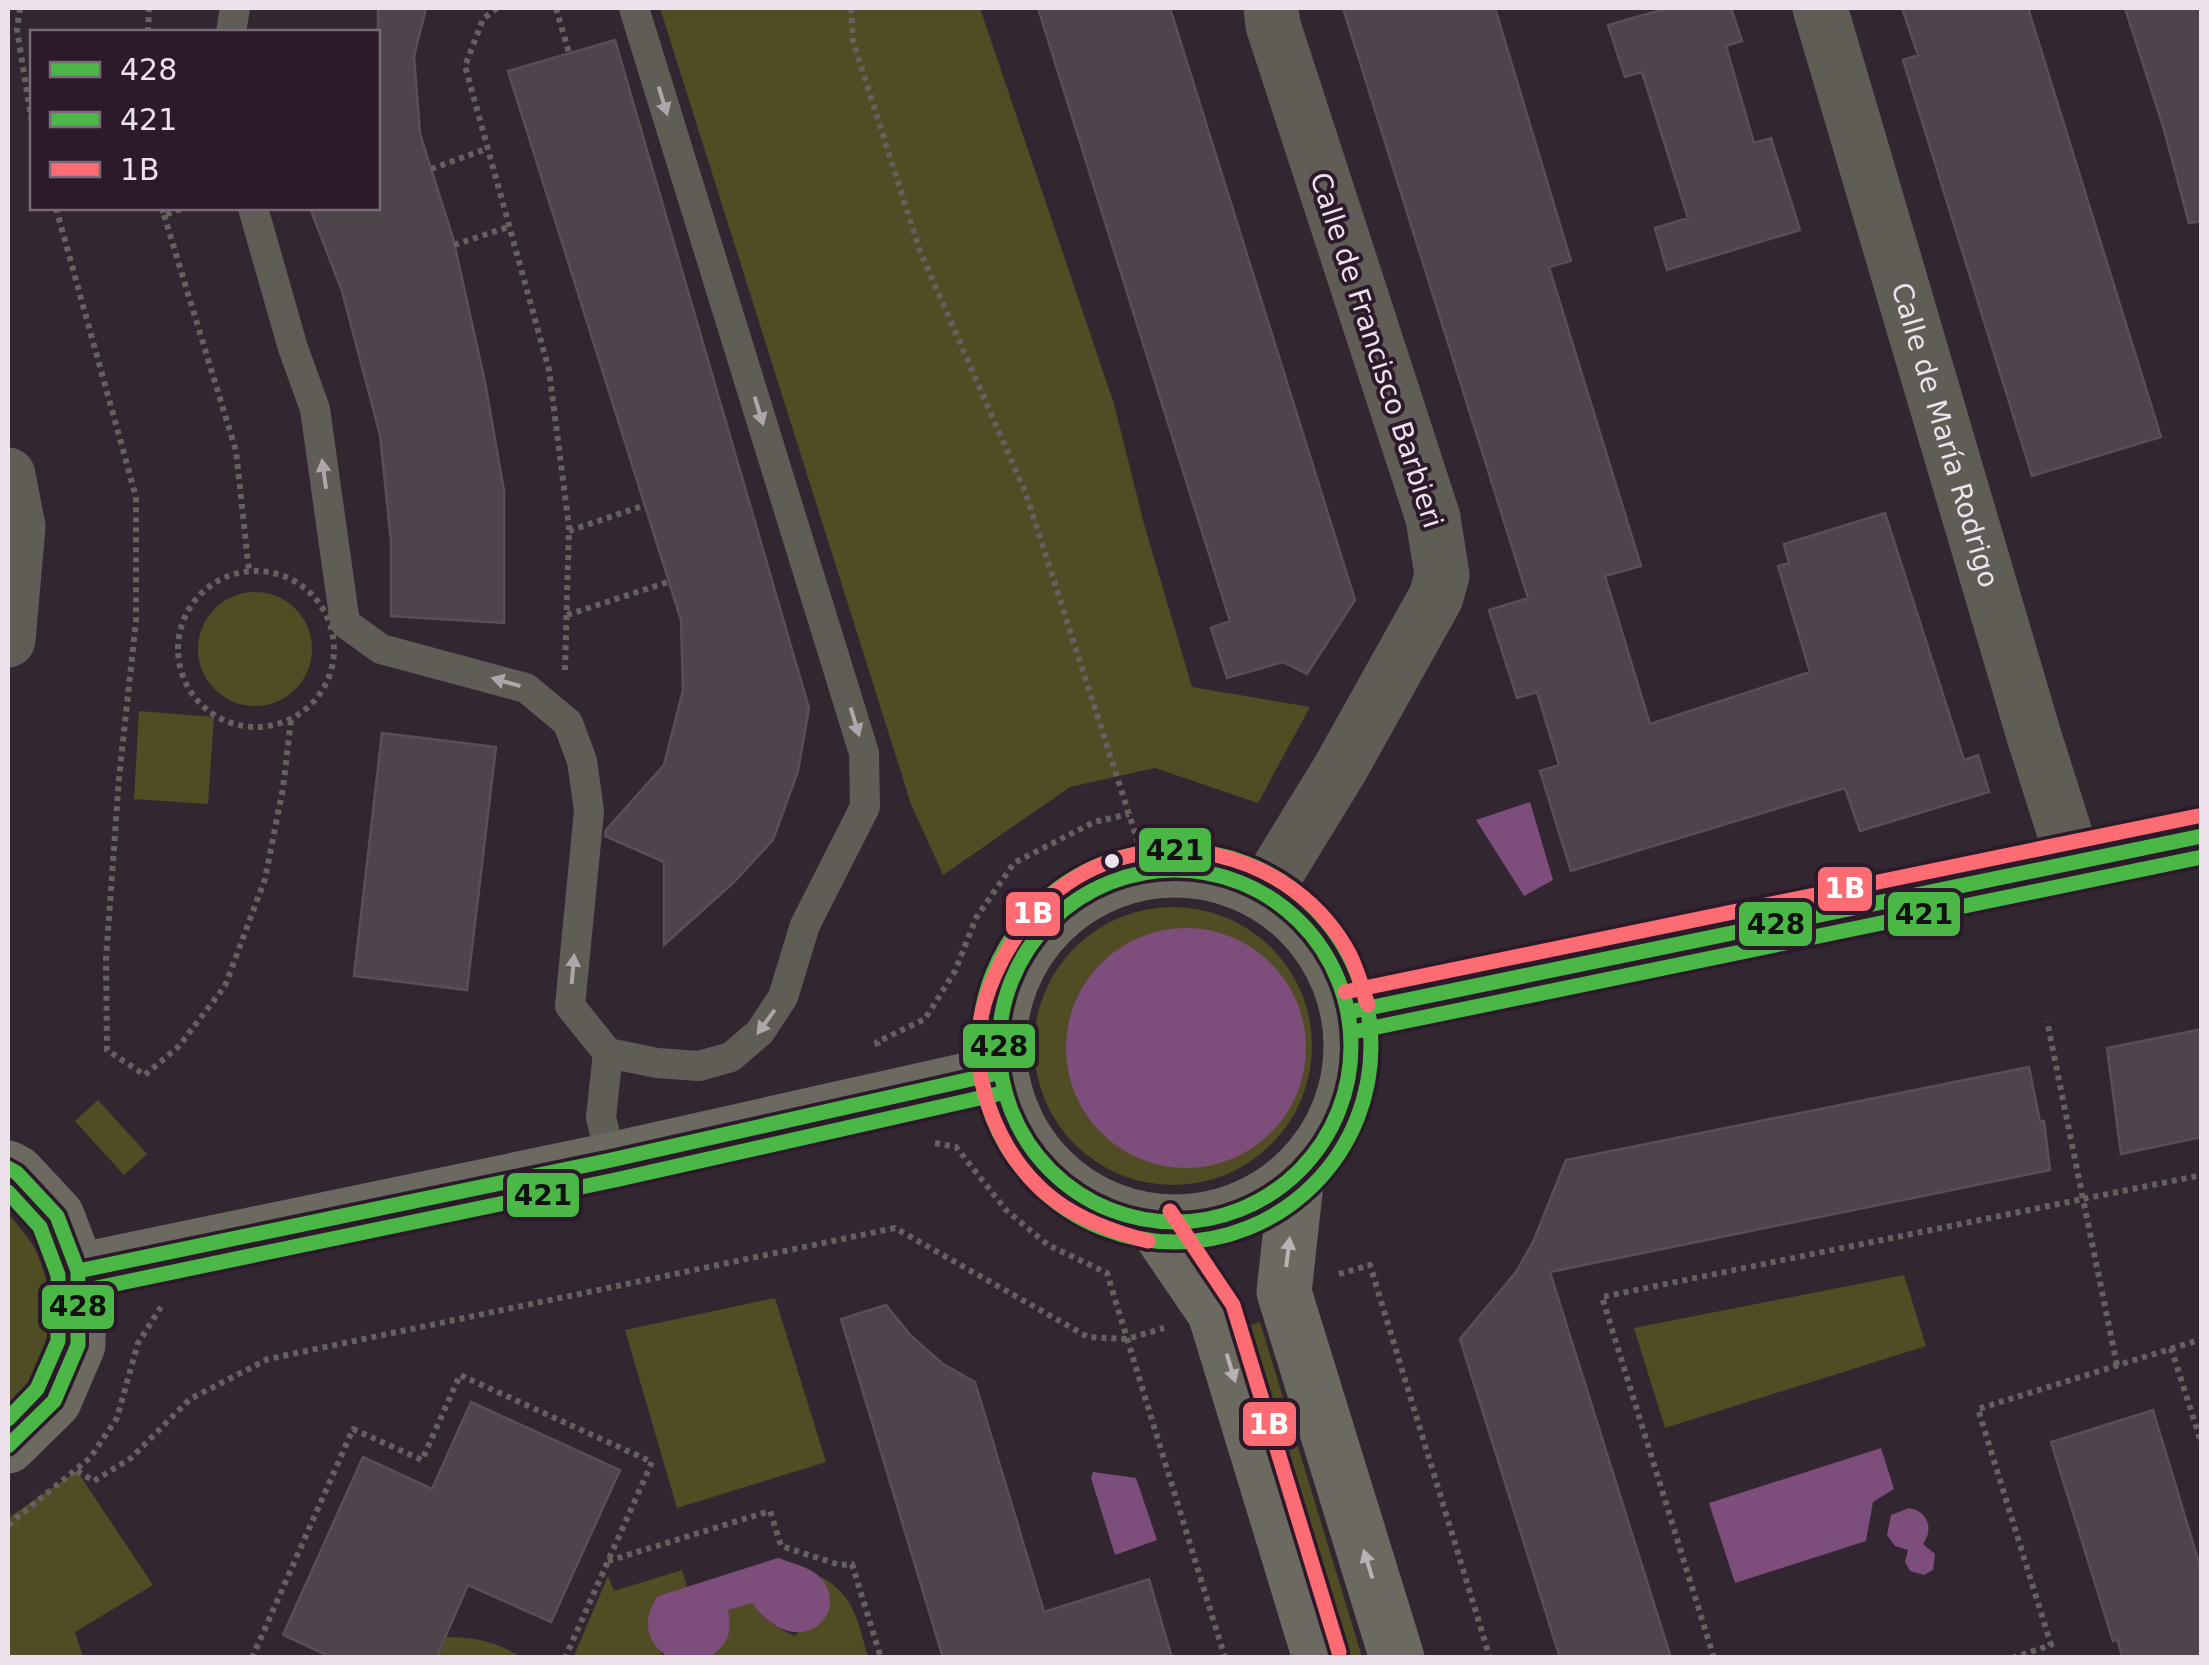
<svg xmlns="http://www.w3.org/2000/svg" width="2209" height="1665" font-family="'DejaVu Sans',sans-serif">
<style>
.green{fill:#504c24}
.water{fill:#7d4d7b}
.building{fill:#4d444c;stroke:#584f57;stroke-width:2.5}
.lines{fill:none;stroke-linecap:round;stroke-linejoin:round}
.path{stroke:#666161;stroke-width:6;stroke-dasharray:5 5;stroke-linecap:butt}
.lane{stroke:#605d56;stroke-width:30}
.street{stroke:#605d56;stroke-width:55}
.secondary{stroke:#6b6960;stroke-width:55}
.bus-1-casing{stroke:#2c1a2b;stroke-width:22}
.bus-2-casing{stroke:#2c1a2b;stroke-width:22}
.bus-3-casing{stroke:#2c1a2b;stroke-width:22}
.bus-1{stroke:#4ab747;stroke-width:15}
.bus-2{stroke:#4ab747;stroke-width:15}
.bus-3{stroke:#fc6c72;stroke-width:15}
.oneway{fill:#aea6a8}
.oneway2{fill:#b9b1b4}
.bus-dot{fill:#ede1ec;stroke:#2c1a2b;stroke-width:4}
.labels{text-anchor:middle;stroke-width:8;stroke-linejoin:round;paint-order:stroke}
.street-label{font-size:28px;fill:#ede1ec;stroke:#2c1a2b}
.line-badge{stroke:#2c1a2b;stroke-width:4}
.badge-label{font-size:28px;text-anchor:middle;font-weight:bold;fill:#fff}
.pale-badge-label{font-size:28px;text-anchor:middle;font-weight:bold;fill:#111}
</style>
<rect width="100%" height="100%" fill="#322731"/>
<path class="green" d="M660 8H980L1114 404 1144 524 1192 687 1310 707 1258 803 1155 768 1070 787 943 875 911 804Z
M198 649a57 57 0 1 1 114 0a57 57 0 1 1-114 0Z
M139 711 214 717 208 804 134 799Z
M1034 1046a139 139 0 1 1 278 0a139 139 0 1 1-278 0Z
M98 1100 147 1154 124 1175 75 1121Z
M8 1213C17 1225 29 1237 36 1251 62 1307 49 1364 8 1409Z
M1904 1275 1926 1346 1665 1428 1634 1328Z
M775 1298 826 1462 677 1508 625 1330Z
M1260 1322 1362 1657H1350L1249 1326Z
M77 1471 153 1585 75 1632 83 1657H8V1518Z
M682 1570 687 1587 658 1596 661 1654 668 1657 573 1658 608 1576 614 1591Z
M820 1576C856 1597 857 1620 868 1657L711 1658C727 1643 733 1631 728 1610L753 1602C764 1620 776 1627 795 1636L829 1592Z
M445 1637C475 1637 495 1641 521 1657L436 1658Z"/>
<path class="water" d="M1530 802 1553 880 1524 896 1476 820Z
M1066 1048a120 120 0 1 1 240 0a120 120 0 1 1-240 0Z
M1881 1448 1894 1489 1873 1502 1866 1541 1735 1583 1709 1503Z
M1093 1472 1136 1478 1157 1540 1115 1555 1091 1478Z
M1909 1508C1928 1511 1934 1529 1923 1544L1935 1554 1933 1570 1924 1575 1910 1571 1905 1562 1908 1550 1895 1546 1887 1535 1891 1515Z
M778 1558C791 1563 811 1567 821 1578 852 1614 798 1665 752 1603L728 1610C733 1631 728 1643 711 1657H668C645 1642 642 1618 658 1596Z"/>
<path class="building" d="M378 8H426L414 56 420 134 453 238 485 382 504 491V623L391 616V541L380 435 342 291 310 208H378Z
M1038 8H1170L1355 600 1307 674 1283 662 1227 678 1211 628 1230 621Z
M1343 8H1495L1571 261 1549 267 1641 566 1605 576 1650 724 1810 672 1778 566 1789 563 1784 544 1885 513 1964 760 1978 755 1989 792 1860 831 1845 788 1571 871 1540 771 1559 765 1537 692 1517 698 1489 610 1528 598Z
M1668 8H1731L1742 41 1726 46 1754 143 1771 138 1800 230 1667 270 1655 228 1688 218 1642 72 1625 77 1608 25Z
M1902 8H2028L2161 437 2032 476 1903 60 1918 55Z
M2125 8H2202V221L2189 223 2163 126Z
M615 40 809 708 798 771 773 840 733 883 664 945V862L605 836 606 830 664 765 683 690 681 620 508 71Z
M382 733 496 747 467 990 354 976Z
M2202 1029V1137L2121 1154 2107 1048Z
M2029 1067 2040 1122 2044 1121 2050 1170 1550 1272 1671 1658H1560L1460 1339 1516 1272 1534 1240 1566 1160Z
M886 1305 911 1336 943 1364 975 1382 1044 1612 1149 1579 1172 1658H943L841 1319Z
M471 1402 620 1470 551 1622 468 1585 436 1658H333L283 1635 363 1457 432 1489Z
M2153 1410 2202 1573V1658H2123L2117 1639 2113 1641 2051 1442Z"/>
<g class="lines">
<path class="path" d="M20 8 17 29 32 124
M497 8 483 19 465 66 549 370 569 527 565 670
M556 8 569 53
M851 8 853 41 920 251 1026 494 1147 870
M148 32 149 8
M431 169 486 149
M56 208 136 497V621L119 778 106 959 107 1050 145 1075 179 1046 225 986 265 879 283 788 291 720
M162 208 164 215 184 208
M164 215 236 451 249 571
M454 245 508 227
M569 531 645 505
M178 649a78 78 0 1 1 156 0a78 78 0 1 1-156 0Z
M567 615 668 582
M878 1046 877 1042 925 1019 955 971 976 918 1014 863 1094 822 1129 814
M935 1143 956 1147 1006 1210 1048 1245 1107 1273 1225 1658
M1339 1274 1370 1265 1490 1658
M2171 1348 2202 1445
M2117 1365 2083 1199 2202 1175
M77 1471 94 1481 131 1458 190 1399 268 1359 895 1228 1088 1337 1127 1339 1164 1328
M8 1525 90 1458 117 1418 138 1343 161 1307
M608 1561 770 1511 781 1546 840 1565 852 1564 881 1658
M252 1658 353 1429 422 1460 460 1375 652 1462 565 1658
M1714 1658 1602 1297 2083 1199 2047 1021
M2012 1658 2051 1645 1978 1409 2202 1339"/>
<path class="lane" d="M231 32 235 8
M253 208 293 348 315 409 345 623 381 649 526 688 568 723 582 761 589 811 570 1006 608 1053 657 1063 699 1066 731 1057 760 1032 783 997 805 925 865 807 864 753 634 8
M608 1053 601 1117 611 1160"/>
<g class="street">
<path id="s1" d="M1820 8 2034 736 2074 862"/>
<path d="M8 475 18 527 8 640"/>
<path d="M1264 893 1340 769 1436 597 1442 575 1433 518 1273 25 1271 8"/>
</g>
<path class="secondary" d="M999 1046a176 176 0 1 1 352 0a176 176 0 1 1-352 0Z
M1349 1012 2202 836
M8 1168 17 1173 57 1216 78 1271V1345L54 1401 8 1446
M1297 1174 1284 1292 1397 1658
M1153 1222 1215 1313 1320 1658
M78 1271 611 1160 998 1073"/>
<g class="bus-1-casing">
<path id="bus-1" d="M999 1046a176 176 0 1 1 352 0a176 176 0 1 1-352 0Z
M1349 1012 2202 836
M8 1168 17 1173 57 1216 78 1271V1345L54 1401 8 1446
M78 1271 611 1160 998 1073"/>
</g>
<g class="bus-2-casing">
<path id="bus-2" d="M979 1046a196 196 0 1 1 392 0a196 196 0 1 1-392 0Z
M1353 1032 2202 857
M8 1192 40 1227 58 1275V1341L37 1389 8 1419
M82 1291 615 1180 1002 1093"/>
</g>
<g class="bus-3-casing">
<path id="bus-3" d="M1345 992 2198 816
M1170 1211 1233 1305 1339 1652
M1148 1241C1075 1222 1025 1193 994 1120 970 1062 973 1016 1002 960 1016 934 1033 909 1058 890 1152 816 1295 851 1350 955 1358 971 1362 989 1368 1005"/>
</g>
<use href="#bus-1" class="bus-1"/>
<use href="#bus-2" class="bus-2"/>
<use href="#bus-3" class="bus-3"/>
</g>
<defs><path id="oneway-solid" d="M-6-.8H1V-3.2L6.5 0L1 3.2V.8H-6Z" transform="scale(2.5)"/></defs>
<g class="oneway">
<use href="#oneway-solid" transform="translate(663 101) rotate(73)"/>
<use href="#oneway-solid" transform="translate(759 411) rotate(73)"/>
<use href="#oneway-solid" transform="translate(324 474) rotate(-98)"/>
<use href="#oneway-solid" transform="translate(506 682) rotate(-164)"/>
<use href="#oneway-solid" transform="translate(855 722) rotate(73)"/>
<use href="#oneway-solid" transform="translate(573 969) rotate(-85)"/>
<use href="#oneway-solid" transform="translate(766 1022) rotate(126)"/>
</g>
<g class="oneway2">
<use href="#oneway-solid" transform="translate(1288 1252) rotate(-83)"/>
<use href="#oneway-solid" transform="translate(1231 1368) rotate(73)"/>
<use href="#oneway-solid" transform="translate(1368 1564) rotate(-107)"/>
</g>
<circle class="bus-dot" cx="1112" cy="861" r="9"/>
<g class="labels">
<g class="street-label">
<text transform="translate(1377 350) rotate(72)" y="10">Calle de Francisco Barbieri</text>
<text dy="10" stroke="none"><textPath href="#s1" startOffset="445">Calle de María Rodrigo</textPath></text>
</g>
</g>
<g class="line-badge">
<rect x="1137" y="826" width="76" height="48" rx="10" fill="#4ab747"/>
<rect x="1816" y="865" width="58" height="48" rx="10" fill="#fc6c72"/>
<rect x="1004" y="890" width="58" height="48" rx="10" fill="#fc6c72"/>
<rect x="1886" y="890" width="76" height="48" rx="10" fill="#4ab747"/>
<rect x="1737" y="900" width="77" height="48" rx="10" fill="#4ab747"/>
<rect x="961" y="1022" width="76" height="48" rx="10" fill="#4ab747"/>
<rect x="505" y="1171" width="76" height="48" rx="10" fill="#4ab747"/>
<rect x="40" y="1283" width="76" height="48" rx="10" fill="#4ab747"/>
<rect x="1241" y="1400" width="57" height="48" rx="10" fill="#fc6c72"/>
</g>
<g class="badge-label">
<text x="1845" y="898">1B</text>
<text x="1033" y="923">1B</text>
<text x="1269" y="1434">1B</text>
</g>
<g class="pale-badge-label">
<text x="1175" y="860">421</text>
<text x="1924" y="924">421</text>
<text x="1776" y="934">428</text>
<text x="999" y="1056">428</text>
<text x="543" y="1205">421</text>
<text x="78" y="1316">428</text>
</g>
<rect width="2209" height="1665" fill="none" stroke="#ede1ec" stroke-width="20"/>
<rect x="30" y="30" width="350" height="180" fill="#2c1a2b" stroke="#796a78" stroke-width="2.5"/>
<rect x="50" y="62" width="50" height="15" fill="#4ab747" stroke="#796a78" stroke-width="2.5"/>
<text x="120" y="80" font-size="30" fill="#ede1ec">428</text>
<rect x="50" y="112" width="50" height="15" fill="#4ab747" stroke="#796a78" stroke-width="2.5"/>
<text x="120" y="130" font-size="30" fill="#ede1ec">421</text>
<rect x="50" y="162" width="50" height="15" fill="#fc6c72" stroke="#796a78" stroke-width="2.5"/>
<text x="120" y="180" font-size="30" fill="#ede1ec">1B</text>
</svg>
